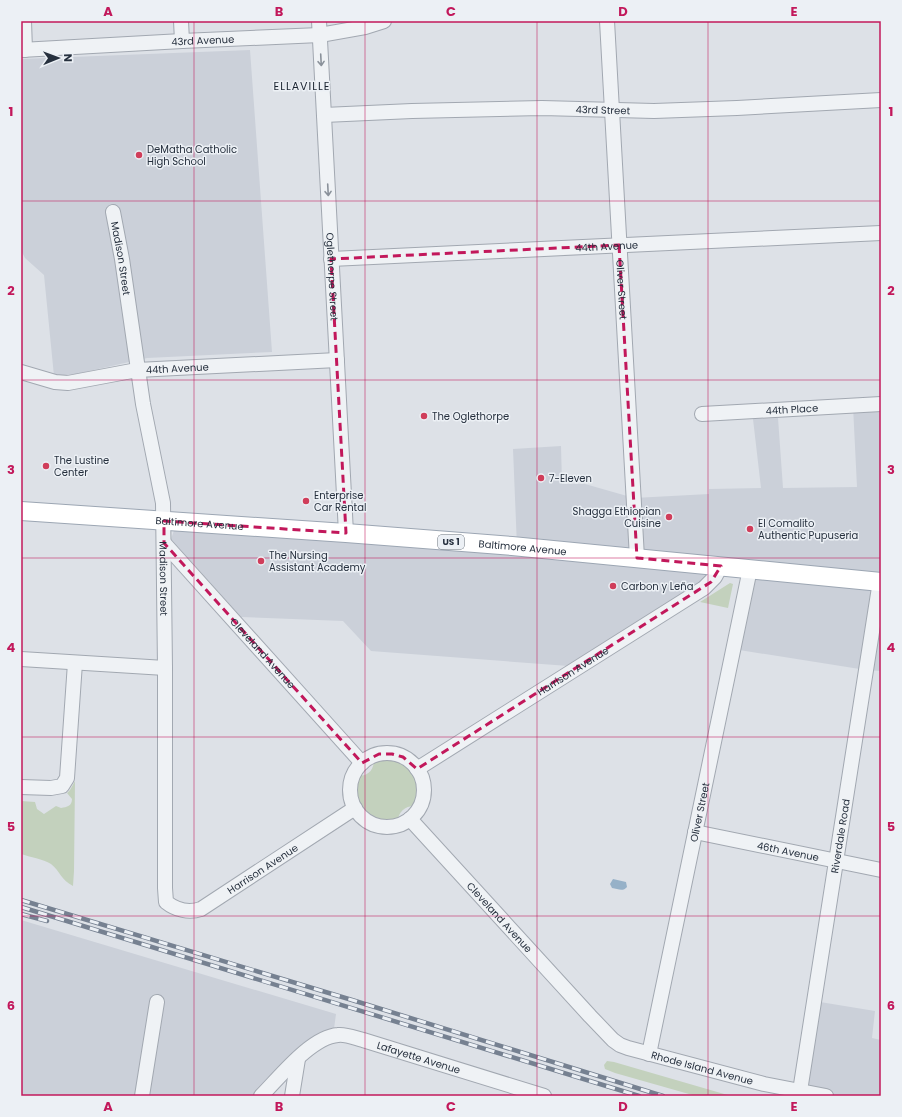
<svg xmlns="http://www.w3.org/2000/svg" width="902" height="1117" font-family="Poppins,sans-serif">
<style>
.built{fill:#cbd0d9}
.green{fill:#c3d1bd}
.water{fill:#96b1c8}
.lines{fill:none;stroke-linecap:round;stroke-linejoin:round}
.minor-casing{stroke:#a2a8b1;stroke-width:16}
.major-casing{stroke:#9ca6b3;stroke-width:20}
.minor{stroke:#eff2f5;stroke-width:14}
.major{stroke:#fff;stroke-width:18}
.rail-casing{stroke:#768191;stroke-width:4.5}
.rail{stroke:#ecf0f5;stroke-width:3;stroke-dasharray:9;stroke-linecap:butt}
.oneway{stroke:#8a919a}
.marked{fill:none;stroke:#c2185b;stroke-width:3;stroke-dasharray:8 5;stroke-linejoin:round}
.grid{fill:none;stroke:#c2185b;stroke-width:1;stroke-opacity:0.55}
.poi-dot{fill:#d03d5a;stroke:#ecf0f5;stroke-width:1.5}
.labels{text-anchor:middle;stroke-width:3;stroke-linejoin:round;paint-order:stroke}
.shield{fill:#ecf0f5;stroke:#616a75;stroke-width:1}
.shield-label{font-size:9px;font-weight:bold;fill:#26303e}
.street-label{font-size:10px;fill:#26303e;stroke:#ecf0f5}
.poi-label{font-size:10px;fill:#26303e;stroke:#ecf0f5;text-anchor:start}
.neighbourhood-label{font-size:11px;letter-spacing:1px;fill:#18212e;stroke:#ecf0f5}
.neatline{fill:none;stroke:#c2185b;stroke-width:1.5}
.grid-label{font-size:13px;text-anchor:middle;font-weight:bold;fill:#c2185b}
</style>
<rect width="100%" height="100%" fill="#dde1e7"/>
<path class="built" d="M250 50 272 352 147 358 76 374 54 376 44 275 25 258 21 250V59Z
M881 404V671L866 670 733 649 750 570 718 574 582 667 371 651 343 621 241 617 171 539 177 522 517 547 513 449 561 446 562 484H585L634 498 709 494V489L761 488 753 419 778 418 783 488 857 487 853 406Z
M21 920 336 1014 333 1036 261 1096H21Z
M814 1001 875 1011 872 1038 881 1040V1096H826L800 1091Z"/>
<path class="green" d="M730 583 733 584 728 608 700 602Z
M386 758C412 763 425 780 415 806 404 806 399 812 397 822 366 827 346 806 357 776 367 776 373 772 374 761Z
M75 781 74 871 73 886C61 880 60 871 51 864 43 859 30 857 21 854V801L35 802 37 809 44 814 56 806 61 808C67 807 72 806 72 799L67 793 70 790Z
M607 1061 614 1062 731 1096H696L615 1073 605 1069 604 1065Z"/>
<path class="water" d="M613 879 626 882 627 887C623 892 618 889 612 888L610 884Z"/>
<g class="lines">
<g class="minor-casing">
<g id="minor">
<path d="M24 21 25 50"/>
<path d="M181 21 182 41"/>
<path id="s1" d="M319 21 346 533"/>
<path id="s2" d="M607 21 637 558"/>
<path id="s3" d="M21 50 182 41 320 35 365 27 384 21"/>
<path id="s4" d="M324 115 412 111 542 108 654 111 737 108 881 100"/>
<path id="s5" d="M113 212 122 259 143 404 163 503 165 668V888L166 902C176 910 189 913 201 909L355 808"/>
<path id="s6" d="M331 259 881 233"/>
<path id="s7" d="M21 372 55 382 68 383 137 370 337 360"/>
<path id="s8" d="M702 414 881 404"/>
<path id="s9" d="M164 543 362 763"/>
<path d="M21 659 165 668"/>
<circle cx="387" cy="790" r="37"/>
<path id="s10" d="M417 769 704 588 715 577 721 566"/>
<path d="M21 787 51 788 62 786 67 778 75 663"/>
<path id="s11" d="M410 819 590 1016 613 1040 620 1045 628 1048 764 1084 826 1096"/>
<path id="s12" d="M695 832 881 870"/>
<path id="s13" d="M649 1054 750 569"/>
<path id="s14" d="M800 1091 880 581"/>
<path d="M142 1096 157 1002"/>
<path id="s15" d="M261 1096C280 1077 311 1037 338 1035 346 1034 355 1038 363 1040L544 1096"/>
<path d="M292 1096 298 1059"/>
</g>
</g>
<g class="major-casing">
<g id="major">
<path id="s16" d="M21 511 346 533 512 546 881 582"/>
</g>
</g>
<use href="#minor" class="minor"/>
<use href="#major" class="major"/>
<g class="rail-casing">
<path id="rail" d="M21 900 352 1000 663 1096
M21 907 639 1096
M21 914 47 921"/>
</g>
<use href="#rail" class="rail"/>
</g>
<defs><path id="oneway-shaft" d="M-6 0H5M1.5-3L5.5 0L1.5 3" fill="none" stroke-width="1.6" stroke-linecap="round" stroke-linejoin="round"/></defs>
<g class="oneway">
<use href="#oneway-shaft" transform="translate(321 60) rotate(87)"/>
<use href="#oneway-shaft" transform="translate(328 190) rotate(87)"/>
</g>
<path class="marked" d="M619 245 637 558 721 566 711 582 417 769 403 757 392 754H379L362 763 164 543V521L346 533 331 259Z"/>
<path class="grid" d="M194 21V1096M365 21V1096M537 21V1096M708 21V1096M21 201H881M21 380H881M21 558H881M21 737H881M21 916H881"/>
<g class="poi-dot">
<circle cx="139" cy="155" r="4"/>
<circle cx="424" cy="416" r="4"/>
<circle cx="46" cy="466" r="4"/>
<circle cx="541" cy="478" r="4"/>
<circle cx="306" cy="501" r="4"/>
<circle cx="669" cy="517" r="4"/>
<circle cx="750" cy="529" r="4"/>
<circle cx="261" cy="561" r="4"/>
<circle cx="613" cy="586" r="4"/>
</g>
<g class="labels">
<rect class="shield" x="438" y="535" width="26" height="14" rx="3"/>
<g class="shield-label">
<text x="451" y="545">US 1</text>
</g>
<g class="street-label">
<text dy="4" stroke="none"><textPath href="#s3" startOffset="182">43rd Avenue</textPath></text>
<text dy="4" stroke="none"><textPath href="#s4" startOffset="279">43rd Street</textPath></text>
<text dy="4" stroke="none"><textPath href="#s6" startOffset="276">44th Avenue</textPath></text>
<text dy="4" stroke="none"><textPath href="#s5" startOffset="47">Madison Street</textPath></text>
<text dy="4" stroke="none"><textPath href="#s1" startOffset="256">Oglethorpe Street</textPath></text>
<text dy="4" stroke="none"><textPath href="#s2" startOffset="269">Oliver Street</textPath></text>
<text dy="4" stroke="none"><textPath href="#s7" startOffset="159">44th Avenue</textPath></text>
<text dy="4" stroke="none"><textPath href="#s8" startOffset="90">44th Place</textPath></text>
<text dy="4" stroke="none"><textPath href="#s16" startOffset="179">Baltimore Avenue</textPath></text>
<text dy="4" stroke="none"><textPath href="#s16" startOffset="503">Baltimore Avenue</textPath></text>
<text dy="4" stroke="none"><textPath href="#s5" startOffset="371">Madison Street</textPath></text>
<text dy="4" stroke="none"><textPath href="#s9" startOffset="148">Cleveland Avenue</textPath></text>
<text dy="4" stroke="none"><textPath href="#s10" startOffset="184">Harrison Avenue</textPath></text>
<text dy="4" stroke="none"><textPath href="#s13" startOffset="247">Oliver Street</textPath></text>
<text dy="4" stroke="none"><textPath href="#s14" startOffset="258">Riverdale Road</textPath></text>
<text dy="4" stroke="none"><textPath href="#s12" startOffset="95">46th Avenue</textPath></text>
<text dy="4" stroke="none"><textPath href="#s5" startOffset="805">Harrison Avenue</textPath></text>
<text dy="4" stroke="none"><textPath href="#s11" startOffset="133">Cleveland Avenue</textPath></text>
<text dy="4" stroke="none"><textPath href="#s15" startOffset="184">Lafayette Avenue</textPath></text>
<text dy="4" stroke="none"><textPath href="#s11" startOffset="394">Rhode Island Avenue</textPath></text>
</g>
<g class="poi-label">
<text x="147" y="153">DeMatha Catholic<tspan x="147" dy="12">High School</tspan></text>
<text x="432" y="420">The Oglethorpe</text>
<text x="54" y="464">The Lustine<tspan x="54" dy="12">Center</tspan></text>
<text x="549" y="482">7-Eleven</text>
<text x="314" y="499">Enterprise<tspan x="314" dy="12">Car Rental</tspan></text>
<text x="661" y="515" text-anchor="end">Shagga Ethiopian<tspan x="661" dy="12">Cuisine</tspan></text>
<text x="758" y="527">El Comalito<tspan x="758" dy="12">Authentic Pupuseria</tspan></text>
<text x="269" y="559">The Nursing<tspan x="269" dy="12">Assistant Academy</tspan></text>
<text x="621" y="590">Carbon y Leña</text>
</g>
<g class="neighbourhood-label">
<text x="302" y="90">ELLAVILLE</text>
</g>
</g>
<rect width="902" height="1117" fill="none" stroke="#ecf0f5" stroke-width="44"/>
<g transform="translate(58 58) rotate(89)" stroke="#ecf0f5" stroke-width="3" paint-order="stroke">
<path d="M0-3L7 15L0 10L-7 15Z" fill="#26303e"/>
<text y="-6" font-size="11" font-weight="bold" text-anchor="middle" fill="#26303e">N</text>
</g>
<rect x="22" y="22" width="858" height="1073" class="neatline"/>
<g class="grid-label">
<text x="108" y="16">A</text>
<text x="279" y="16">B</text>
<text x="451" y="16">C</text>
<text x="623" y="16">D</text>
<text x="794" y="16">E</text>
<text x="11" y="116">1</text>
<text x="891" y="116">1</text>
<text x="11" y="295">2</text>
<text x="891" y="295">2</text>
<text x="11" y="474">3</text>
<text x="891" y="474">3</text>
<text x="11" y="652">4</text>
<text x="891" y="652">4</text>
<text x="11" y="831">5</text>
<text x="891" y="831">5</text>
<text x="11" y="1010">6</text>
<text x="891" y="1010">6</text>
<text x="108" y="1111">A</text>
<text x="279" y="1111">B</text>
<text x="451" y="1111">C</text>
<text x="623" y="1111">D</text>
<text x="794" y="1111">E</text>
</g>
</svg>
